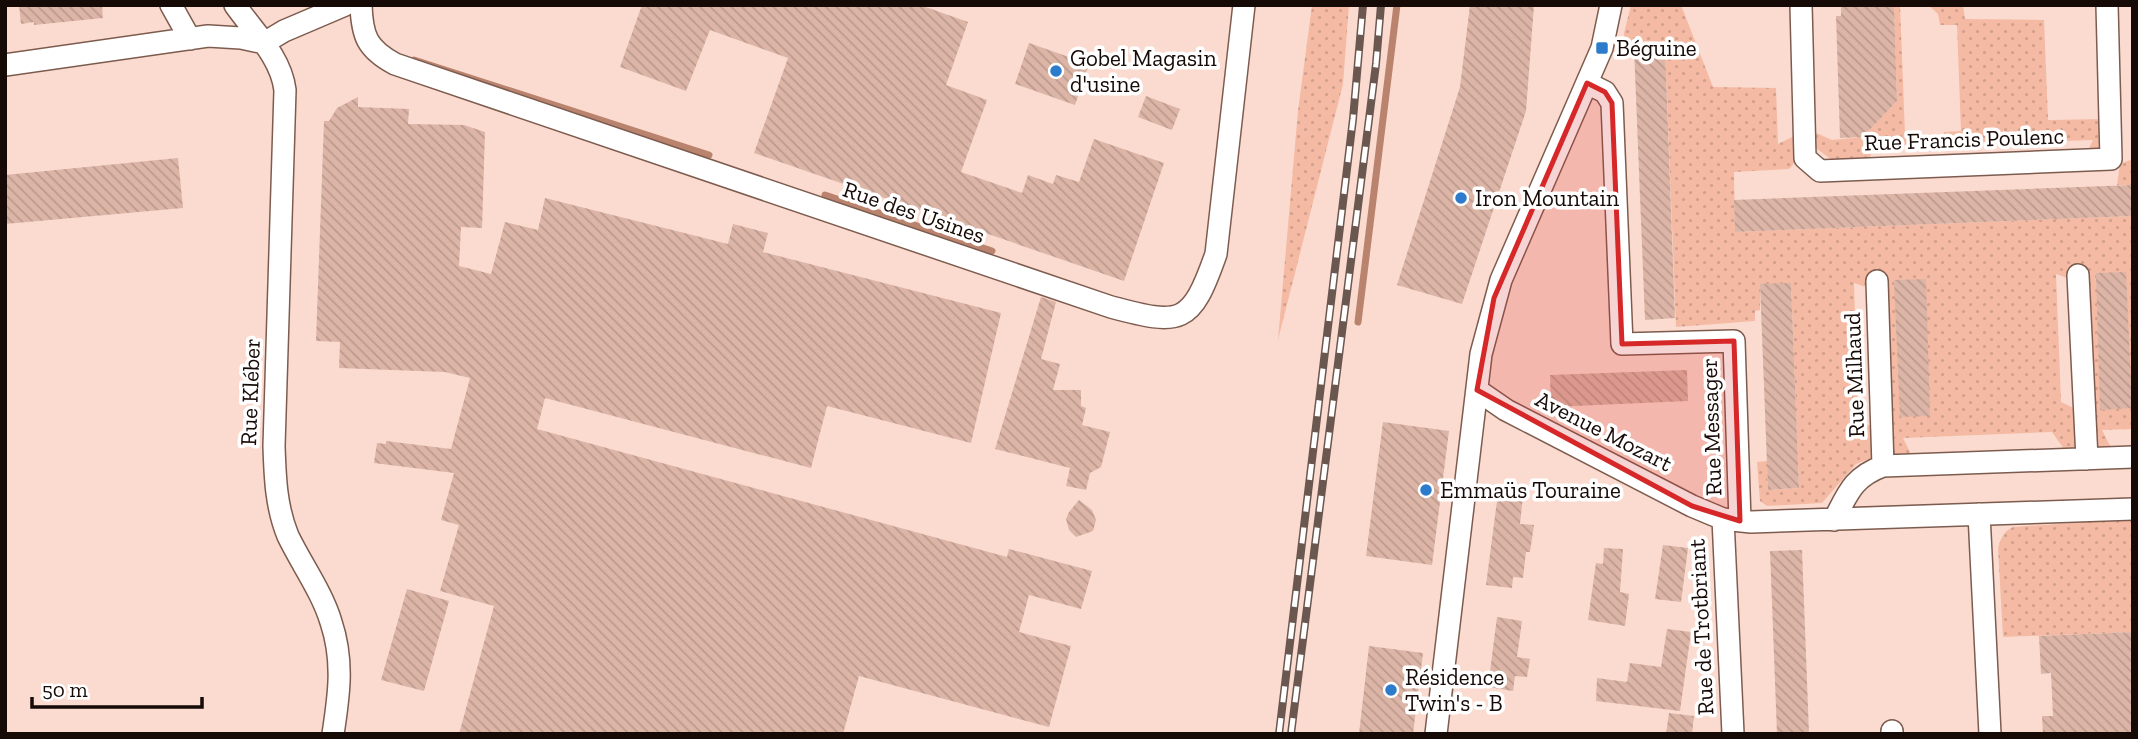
<svg xmlns="http://www.w3.org/2000/svg" width="2138" height="739" font-family="'Zilla Slab',serif">
<style>
.grass{fill:url(#grass-dots)}
.lines{fill:none;stroke-linecap:round;stroke-linejoin:round}
.stream{stroke:#ba836e;stroke-width:7}
.building{fill:url(#building-back-hatch)}
.street-casing{stroke:#7d5c4f;stroke-width:24}
.street{stroke:#fff;stroke-width:21}
.rail-casing{stroke:#6a5750;stroke-width:8}
.rail{stroke:#fff;stroke-width:5;stroke-dasharray:16;stroke-linecap:butt}
.marked{fill:#d62828;fill-opacity:0.2;stroke:#d62828;stroke-width:5;stroke-linejoin:round}
.poi-dot{fill:#2c7ccb;stroke:#fff;stroke-width:2.5}
.labels{text-anchor:middle;stroke-width:7;stroke-linejoin:round;paint-order:stroke}
.poi-label{font-size:23px;fill:#160a06;stroke:#fff;text-anchor:start}
.street-label{font-size:23px;fill:#160a06;stroke:#fff}
</style>
<defs>
<pattern id="grass-dots" width="8" height="8" patternUnits="userSpaceOnUse" patternTransform="scale(1.75)"><rect width="8" height="8" fill="#f5baa4"/><path d="M2 2h.1M6 6h.1" fill="none" stroke="#d19f8c" stroke-width="1.8" stroke-linecap="round"/></pattern>
<pattern id="building-back-hatch" width="6" height="6" patternUnits="userSpaceOnUse" patternTransform="scale(1.75)"><rect width="6" height="6" fill="#dcb5a7"/><path d="M-1 5l2 2M0 0l6 6M5-1l2 2" fill="none" stroke="#bc9a8e"/></pattern>
</defs>
<rect width="100%" height="100%" fill="#fbdbcf"/>
<path class="grass" d="M1312 5H1349L1343 84 1278 340 1298 111Z
M1631 5H1681L1713 87 1776 88 1778 144 1796 135C1796 147 1799 161 1789 169L1734 172 1735 232 2133 216V429L2102 430 2111 448H2097L2093 445 2072 280 2056 274 2061 402 2078 410 2077 445 2073 449H2064L2052 432 1903 438 1912 456 1897 457 1891 449 1872 289 1854 283 1858 420 1877 429 1874 457 1856 464 1822 503 1767 506 1760 501 1757 462 1767 461 1768 490 1799 488 1791 284 1760 285V310L1755 311V321L1676 327 1665 47 1625 48 1624 33Z
M1894 5H1900L1905 134 1921 133V146L1875 147 1866 164 1840 166 1812 145 1814 132 1832 140 1863 137 1897 101Z
M1928 5H1963L1965 19 2044 20 2048 120 2105 119 2106 143 2095 155H2086L2093 140 1944 145V132L1961 131 1957 25H1940L1938 14Z
M2133 159V185H2117L2120 164Z
M2133 519V632L2003 637 1998 548C2001 538 2004 531 2013 527Z"/>
<g class="lines">
<path class="stream" d="M414 60 709 155
M825 195 992 251
M1358 322 1397 5"/>
</g>
<path class="building" d="M19 5H102L103 18 34 25V22L21 24Z
M642 5H920L968 22 946 85 987 100 961 172 1022 193 1028 175 1053 184 1056 175 1079 182 1094 139 1164 163 1124 281 754 153 788 58 710 30 686 91 620 67Z
M1470 5H1534L1526 111 1462 304 1397 285 1460 87Z
M1841 5H1894L1897 101 1863 137 1840 138 1836 16H1841Z
M1029 43 1089 64 1075 105 1015 84Z
M1665 47 1675 318 1645 320 1634 48Z
M1146 96 1180 109 1172 130 1138 117Z
M358 97V107L409 109 408 124 464 125 485 132 482 228 461 227 459 266 491 274 505 222 538 230 545 198 728 244 733 224 768 233 763 252 1001 313 971 443 827 406 811 468 545 398 537 429 1007 557 1009 549 1092 571 1081 609 1029 595 1019 632 1071 646 1049 727 859 676 843 734H459L494 606 440 591 459 525 441 520 454 473 374 463 377 443 386 444V441L451 449 470 378 445 372 339 368 340 342 316 341 324 121H329L337 108Z
M178 158 183 208 5 224V175Z
M2133 185V216L1735 232 1734 200Z
M2126 272 2132 408 2100 410 2096 273Z
M1926 279 1930 416 1900 417 1894 280Z
M1791 283 1799 488 1768 490 1760 284Z
M1041 297 1056 302 1041 359 1060 364 1053 390H1081V406L1086 408 1082 425 1110 432 1101 467 1090 473 1086 490 1066 486 1070 468 995 449Z
M1687 370 1688 401 1551 407 1550 375Z
M1383 422 1449 431 1432 565 1366 556Z
M1498 493 1523 496 1520 524 1534 525 1530 552H1526L1523 578 1513 577 1512 588 1486 585Z
M1079 500 1092 510 1096 520 1093 531 1076 537 1069 530 1066 519 1069 512Z
M1663 545 1688 548 1681 602 1655 599Z
M1604 548 1623 549 1620 592 1629 594 1625 626 1588 620 1596 563 1603 564Z
M1802 550 1809 734H1777L1770 551Z
M407 589 449 601 424 691 381 680Z
M1497 617 1522 621 1517 657 1530 659 1527 677 1515 676 1513 691 1488 687Z
M1667 629 1691 632 1680 711 1596 701 1597 678 1627 682 1630 663 1661 667Z
M2133 632V734H2043L2042 716H2053L2051 673 2041 674 2039 636Z
M1369 646 1423 653 1413 734H1359Z
M1669 713 1694 716 1692 734H1666Z"/>
<g class="lines">
<g class="street-casing">
<path id="street" d="M171 5 190 39
M235 5C254 32 281 57 285 90L274 446C275 477 276 507 288 536 302 565 322 592 331 622 344 661 339 695 333 734
M361 5C362 36 367 49 395 64L1111 307C1182 326 1191 325 1216 254L1244 5
M1801 5 1805 158 1820 171 2111 159 2107 5
M264 43 284 31 345 5
M5 65 208 36 241 38 264 43
M1587 83 1605 92 1612 103 1622 344 1734 341 1740 521
M2078 275 2087 459
M1877 281 1883 466
M1477 390 1506 410 1692 506 1723 519 1751 522 2133 509
M1979 514 1990 734
M1723 519 1733 734
M1834 520C1848 493 1853 477 1883 466L2133 457
M1892 731V734
M1436 734 1481 354 1501 280 1602 48 1611 5"/>
</g>
<use href="#street" class="street"/>
<g class="rail-casing">
<path id="rail" d="M1279 734 1353 119 1363 5
M1291 734 1376 64 1381 5"/>
</g>
<use href="#rail" class="rail"/>
</g>
<path class="marked" d="M1587 83 1605 92 1612 103 1622 344 1734 341 1740 521 1692 506 1477 390 1494 298Z"/>
<g class="poi-dot">
<rect x="1595" y="41" width="14" height="14" rx="3.5"/>
<circle cx="1056" cy="71" r="7"/>
<circle cx="1461" cy="198" r="7"/>
<circle cx="1426" cy="490" r="7"/>
<circle cx="1391" cy="690" r="7"/>
</g>
<g class="labels">
<g class="poi-label">
<text x="1616" y="56">Béguine</text>
<text x="1070" y="66">Gobel Magasin<tspan x="1070" dy="26">d'usine</tspan></text>
<text x="1475" y="206">Iron Mountain</text>
<text x="1440" y="498">Emmaüs Touraine</text>
<text x="1405" y="685">Résidence<tspan x="1405" dy="26">Twin's - B</tspan></text>
</g>
<g class="street-label">
<text transform="translate(1964 139) rotate(-2)" y="8">Rue Francis Poulenc</text>
<text transform="translate(914 212) rotate(19)" y="8">Rue des Usines</text>
<text transform="translate(1854 375) rotate(-92)" y="8">Rue Milhaud</text>
<text transform="translate(250 392) rotate(-88)" y="8">Rue Kléber</text>
<text transform="translate(1711 427) rotate(-92)" y="8">Rue Messager</text>
<text transform="translate(1604 431) rotate(27)" y="8">Avenue Mozart</text>
<text transform="translate(1701 627) rotate(-93)" y="8">Rue de Trotbriant</text>
</g>
</g>
<rect width="2138" height="739" fill="none" stroke="#160a06" stroke-width="14"/>
<path d="M32 697v10h170v-10" fill="none" stroke="#160a06" stroke-width="3.5"/>
<text x="42" y="697" font-size="21" fill="#160a06" stroke="#ffffff" stroke-width="5" paint-order="stroke">50 m</text>
</svg>
